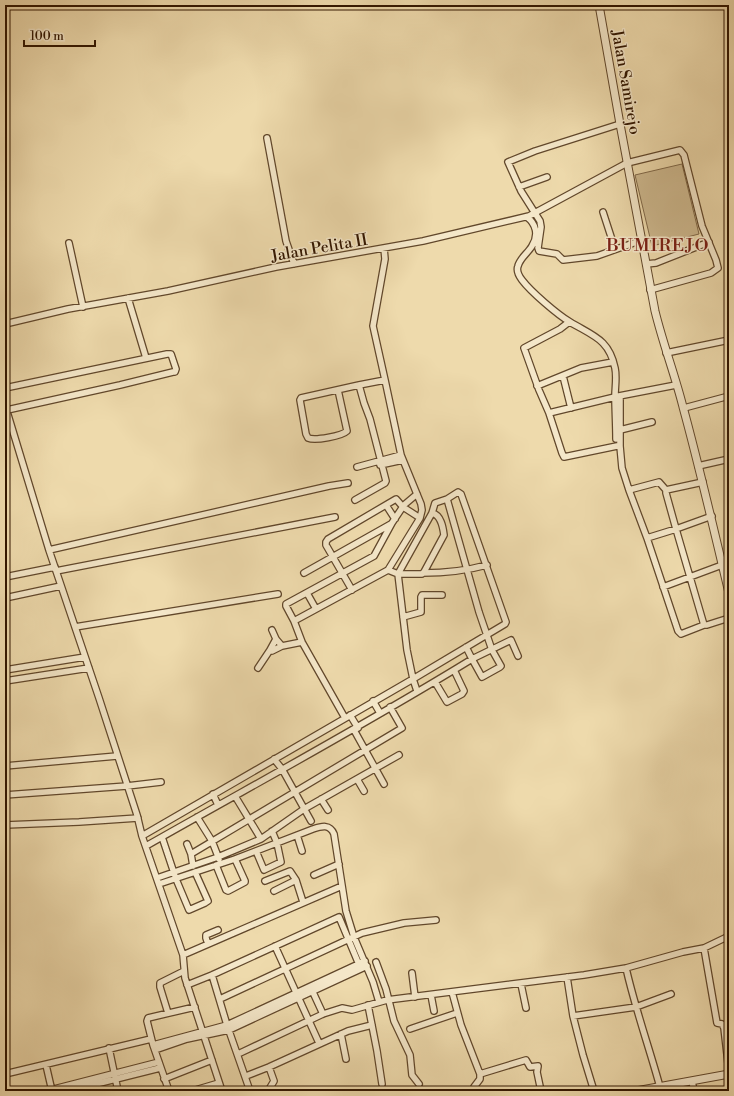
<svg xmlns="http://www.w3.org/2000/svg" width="734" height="1096" font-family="'Libre Bodoni',serif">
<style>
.green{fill:#ceb98f;stroke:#806848}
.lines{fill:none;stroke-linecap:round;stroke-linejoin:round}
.minor-casing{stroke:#61472b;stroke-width:8}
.tertiary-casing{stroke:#61472b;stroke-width:9}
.minor{stroke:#f4e7c9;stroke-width:5.5}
.tertiary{stroke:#f4e7c9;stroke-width:7}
.labels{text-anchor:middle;stroke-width:3;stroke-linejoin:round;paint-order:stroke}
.street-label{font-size:16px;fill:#321600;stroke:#f4e7c9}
.quarter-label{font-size:18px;letter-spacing:1px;fill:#7a1f14;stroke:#f4e7c9}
</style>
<rect width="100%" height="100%" fill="#eedaac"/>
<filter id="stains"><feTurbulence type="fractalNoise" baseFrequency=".005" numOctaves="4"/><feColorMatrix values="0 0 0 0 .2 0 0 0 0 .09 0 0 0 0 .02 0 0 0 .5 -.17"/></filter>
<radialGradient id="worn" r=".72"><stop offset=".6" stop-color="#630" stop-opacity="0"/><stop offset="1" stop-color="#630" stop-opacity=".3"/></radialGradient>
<path class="green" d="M682 164 699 234 652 246 635 175Z"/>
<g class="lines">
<g class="minor-casing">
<path id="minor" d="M620 124 535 151 508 162 521 191 540 221 541 227 538 248 539 251 557 254 563 260 597 256 642 240
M267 138 286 241 294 264
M519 187 547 177
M603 212 615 249
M527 217C536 224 539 235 532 246 528 253 520 258 518 266 516 271 519 276 522 280 531 292 558 315 570 322 593 336 609 339 615 368 617 377 615 387 615 396 615 410 616 424 616 439
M69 243 83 307
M646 264 656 263 709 242
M128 298 146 358
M569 322 560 329 524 348 539 390 549 413 562 453 564 457 617 446H620
M5 324 68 309 168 291 276 267 423 241 529 216 627 163 680 150 684 155 702 226 716 260 718 268 711 273 650 290
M666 353 729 340
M563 376 571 408
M385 380 401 455
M537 386 581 368 613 362
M5 388 167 354H171L176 369 175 372H173L120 385 7 410
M338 390 347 431C342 436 315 441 308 438L306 434 300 400 301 398 359 385
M620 396V446L622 468 629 490 647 538 678 631 681 634 704 625H707L729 618
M5 405 49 550 99 698 137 815 142 836 183 955 185 978 222 1091
M684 408 729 396
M549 413 619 396 676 385
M620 430 652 422
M380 465 403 460
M698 466 729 459
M357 467 401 455 421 504 422 510 420 518 388 570
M703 482 666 490V493L676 529 712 516
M629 490 659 482 666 490
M355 500 385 483 386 481 370 419 364 403 359 385 385 380 373 326 385 259 384 248
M386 505 395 519
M647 538 676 529 704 625
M49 550 329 486 348 483
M56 571 335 517
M304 573 391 524
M423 573C445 573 465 571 487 565
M5 577 55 567
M663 587 722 565
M352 590 326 545V542L328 539 396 499 403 507 420 518
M307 593 316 609
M5 598 61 586
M403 617 421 612V597L422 595H442
M294 621 286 606V604L374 556 392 523 404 505 417 494
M75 627 278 594
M272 630 276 639 282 646
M276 639 270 650 272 651 282 646 302 642
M466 647 472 659 511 640 518 656
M258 668 270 650
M5 670 85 657
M5 681 89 668
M435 682 447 702 462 694 464 691 454 670
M373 701 380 713
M350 715 358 728
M345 718 302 642 294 621 388 570 398 574H422L424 572 444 535C443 527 441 515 432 513
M354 730 384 784
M274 759 282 769 311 821
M5 766 117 756
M357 779 364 791
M213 794 218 805
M5 795 127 786 161 782
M235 796 261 839 304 809 399 755
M321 799 328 810
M197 817 212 841 219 859
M5 825 79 822 138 818
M297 835 302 851
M142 836 413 679 505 624 506 622 461 494 458 492 447 499
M162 837 176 879 189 910 205 903 208 901 195 872
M187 844 191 854 193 866
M146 846C255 784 365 725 472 659L482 677 500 667 501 666 492 650 479 612 447 499 435 503 432 513 398 574 407 650 413 679 417 691
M256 851 264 870 281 862 277 843 272 831
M191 854 402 728 390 707
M216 865 226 890 228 891 245 882V881L235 859
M314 875 339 864
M157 878 218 857 261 839
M265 881 290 871 296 880 303 902
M159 884 235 859 313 829C322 826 330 824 334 834L346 911 354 937 373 982 379 1002
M274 891 296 880
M208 944 206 938V935L218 930
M275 946 319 1043
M704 948 717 1023 722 1024 724 1028 729 1072
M183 955 342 886
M376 962 386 989 394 1021 410 1055 412 1075 419 1084
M626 968 683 952 704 948 729 936
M412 973 415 997
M212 975 227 1025 250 1091
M567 977 573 1016 583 1055 594 1091
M521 984 526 1008
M187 985 212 975 339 917 360 967
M311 988 323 1014
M452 992 461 1025 480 1074V1079L474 1087V1091
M431 995 434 1011
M220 999 362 933 404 923 436 920
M368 1005 377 1051 382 1084
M168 1013 160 987V983L184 971
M573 1016 636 1007 671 994
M410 1029 457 1013
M341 1034 346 1059
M153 1045 227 1025 365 961
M109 1048 118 1091
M155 1050 187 1039 229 1030 367 966
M238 1054 323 1014 342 1008 352 1010 387 1000 584 975 626 968C635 1008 649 1047 660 1087
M46 1065 52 1091
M5 1074 151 1039
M480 1074 526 1060 530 1067 538 1066 537 1072 541 1091
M246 1076 269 1067 348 1031 372 1025
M164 1079 212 1060
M692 1081 694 1091
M46 1091 159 1062
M68 1091 160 1068
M169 1091 153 1045 147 1021 148 1018 195 1007
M192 1091 219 1083
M268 1091 274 1081 269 1067"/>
</g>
<g class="tertiary-casing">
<path id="tertiary" d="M599 5 620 124 655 311C663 344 675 375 683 407 700 469 714 531 729 593
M636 1091 729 1074"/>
</g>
<use href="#minor" class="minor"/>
<use href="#tertiary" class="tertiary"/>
</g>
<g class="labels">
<g class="street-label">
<text transform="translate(627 82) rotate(80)" y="6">Jalan Samirejo</text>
<text transform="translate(319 247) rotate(-10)" y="6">Jalan Pelita II</text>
</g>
<g class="quarter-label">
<text x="658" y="251">BUMIREJO</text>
</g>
</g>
<rect width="734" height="1096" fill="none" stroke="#eedaac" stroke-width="20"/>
<rect x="6" y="6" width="722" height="1084" fill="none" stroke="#321600" stroke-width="2"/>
<rect x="10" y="10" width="714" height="1076" fill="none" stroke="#321600"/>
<path d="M24 40v6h71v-6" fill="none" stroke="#321600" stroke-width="2"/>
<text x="30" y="40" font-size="12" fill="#321600" stroke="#f4e7c9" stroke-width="3" paint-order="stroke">100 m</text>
<rect width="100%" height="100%" filter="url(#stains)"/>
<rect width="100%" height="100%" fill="url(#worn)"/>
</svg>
